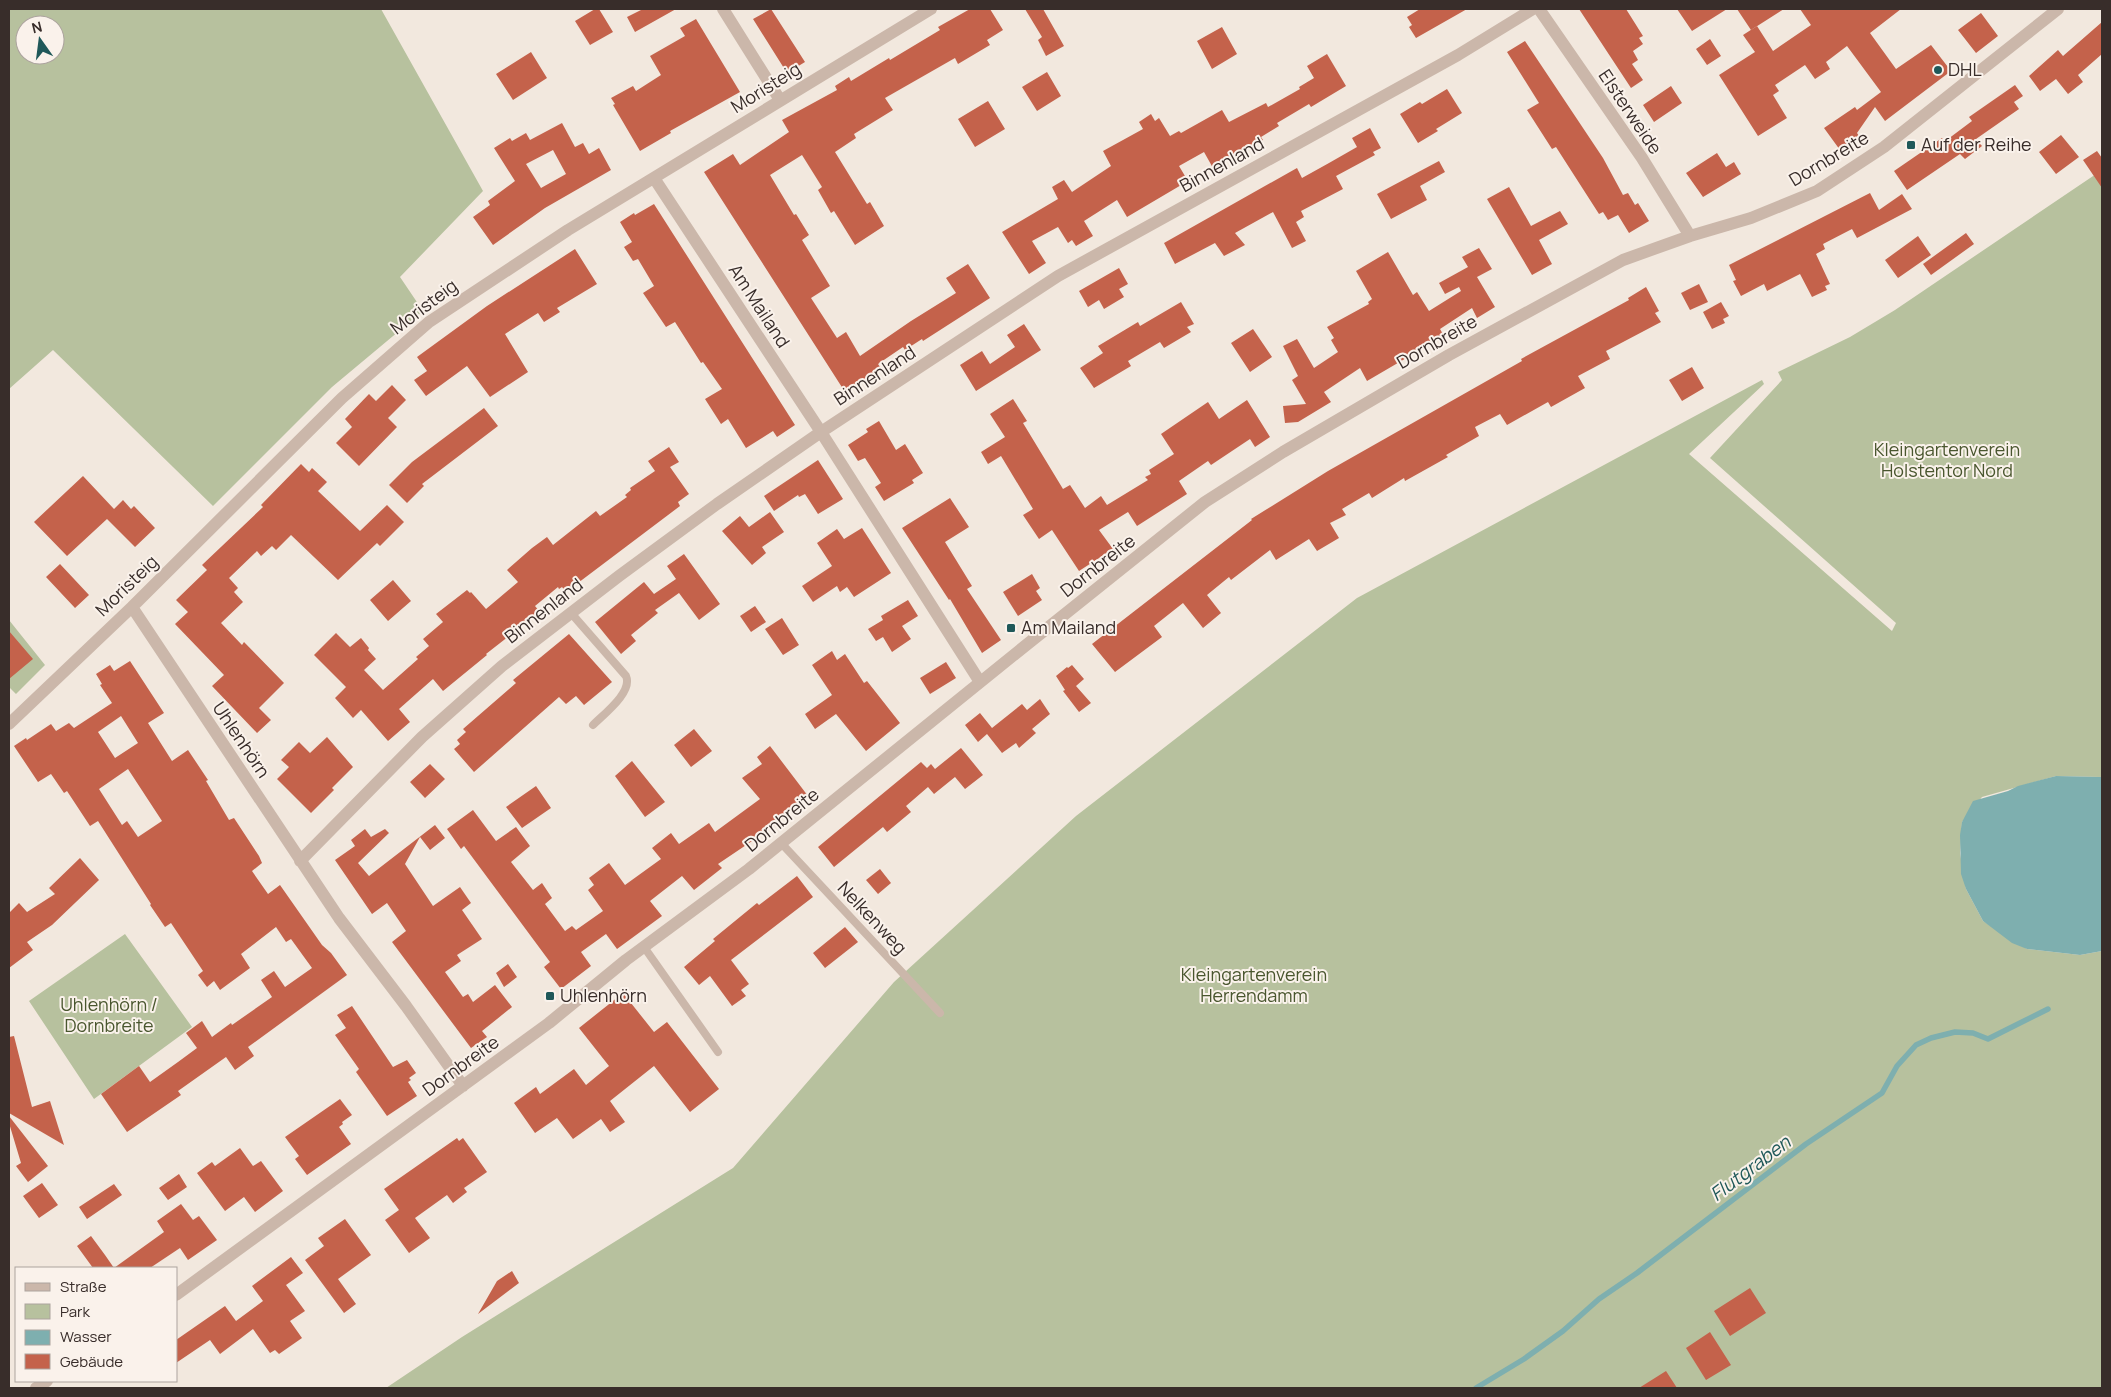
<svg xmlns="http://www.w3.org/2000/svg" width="2111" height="1397" font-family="Manrope,sans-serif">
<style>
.green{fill:#b7c19e;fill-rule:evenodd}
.water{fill:#7eafaf}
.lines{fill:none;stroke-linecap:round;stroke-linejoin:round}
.stream{stroke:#7eafaf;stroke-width:5.5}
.building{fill:#c4624b;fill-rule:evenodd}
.service{stroke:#cbb7aa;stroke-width:8}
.minor{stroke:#cbb7aa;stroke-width:12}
.poi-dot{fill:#1f5859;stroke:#faf2eb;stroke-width:2}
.labels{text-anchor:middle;stroke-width:4;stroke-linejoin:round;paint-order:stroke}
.poi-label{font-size:18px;fill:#382d2a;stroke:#faf2eb;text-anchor:start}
.street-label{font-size:18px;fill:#382d2a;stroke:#faf2eb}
.park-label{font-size:18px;fill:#49562e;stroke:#faf2eb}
.water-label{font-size:19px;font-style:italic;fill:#1f5859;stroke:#faf2eb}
</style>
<rect width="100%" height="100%" fill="#f2e8de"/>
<path class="green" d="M9 9H381L483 191 400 277 423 311 332 387 213 506 53 350 9 389ZM25 25H55V55H25Z
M2102 170V777L2056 776 1982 797 1962 822 1960 853 1966 889 1983 921 2027 949 2080 955 2102 951V1388H386L462 1337 733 1168 894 982 1076 816 1357 598 1762 380 1764 384 1689 454 1892 631 1896 623 1710 458 1782 380 1778 372 1850 337 1895 310Z
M9 620 45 665 16 694 9 687Z
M125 934 192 1027 94 1099 29 1001Z"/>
<path class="water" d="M2056 776 2102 777V951L2080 955 2027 949 2012 943 1983 921 1966 889 1961 874 1960 835 1962 822 1973 801 2008 791 2018 786Z"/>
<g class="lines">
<path class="stream" d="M1476 1388 1524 1359 1563 1331 1599 1299 1637 1273 1806 1144 1882 1093 1897 1066 1916 1045 1931 1038 1955 1032 1973 1033 1988 1039 2048 1009"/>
</g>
<path class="building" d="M595 9H599L613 32 590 45 575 21Z
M643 9H676L635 32 627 17Z
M771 9 805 62 787 73 753 19Z
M970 9H990L1003 30 987 40 990 45 958 64 955 58 885 98 893 110 854 134 856 138 835 152 867 204 870 202 884 226 855 245 834 211 831 213 818 190 822 187 802 155 770 175 794 215 796 214 809 235 802 240 830 286 811 298 837 338 846 332 860 356 911 321 956 293 946 278 968 264 990 298 923 341 922 339 905 350 903 347 878 364 882 370 845 392 704 172 733 154 740 165 789 132 782 120 837 90 835 86 849 77 851 81 889 58 890 60 940 30 938 27Z
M1025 9H1043L1064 46 1046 56 1038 40 1042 37Z
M1420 9H1467L1416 38 1409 27 1412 25 1407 17Z
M1579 9H1626L1643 36 1639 38 1643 44 1633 51 1638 60 1632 64 1643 80 1631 88Z
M1677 9H1727L1692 31Z
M1737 9H1784L1751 30Z
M1800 9H1901L1870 33 1896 69 1931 45 1951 71 1885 121 1875 107 1857 133 1859 136 1840 150 1824 128 1855 107 1857 110 1881 92 1847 46 1826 62 1830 69 1815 79 1805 65 1775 85 1779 91 1773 95 1787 118 1758 136 1719 75 1755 52 1743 35 1757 26 1773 51 1811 25Z
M1981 13 1998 36 1976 53 1958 30Z
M696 19 740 92 670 131 671 133 640 151 613 105 615 104 611 98 633 86 636 91 661 75 650 56 685 36 680 28Z
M2102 22V54L2078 75 2083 82 2068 94 2056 79 2040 91 2029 76 2058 50 2063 56Z
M1222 27 1237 54 1212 69 1197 41Z
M1710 39 1721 56 1707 65 1696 49Z
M1525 41 1603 158 1623 195 1628 193 1635 205 1638 203 1649 221 1629 233 1618 215 1608 220 1603 212 1599 214 1556 147 1552 149 1527 110 1539 103 1507 52Z
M531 52 547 78 513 100 496 74Z
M1327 54 1346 86 1311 107 1309 104 1277 123 1279 126 1261 137 1263 140 1213 168 1204 152 1179 166 1188 181 1127 217 1117 200 1084 221 1093 236 1076 246 1072 240 1068 243 1058 227 1032 241 1046 263 1029 274 1002 232 1058 199 1052 187 1064 180 1072 192 1111 166 1103 151 1143 129 1139 122 1151 114 1155 121 1159 118 1170 136 1179 131 1181 133 1222 110 1229 122 1266 103 1268 107 1300 89 1299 87 1314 78 1307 66Z
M1047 72 1061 96 1037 111 1022 87Z
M2015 85 2023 96 2014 102 2019 109 1976 139 1982 146 1965 159 1960 154 1907 190 1894 171 1942 138 1944 142 1972 121 1969 117Z
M1671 86 1682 103 1654 122 1643 105Z
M1447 89 1462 113 1436 129 1438 131 1418 143 1400 114 1420 102 1422 104Z
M988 101 1005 129 975 147 958 119Z
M562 123 575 147 583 143 589 154 599 148 611 170 545 208 493 245 473 217 490 205 488 201 515 181 494 148 510 138 512 141 526 133 530 140ZM553 150 566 174 541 188 526 164Z
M1370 128 1381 148 1373 152 1375 155 1336 176 1343 189 1301 211 1304 217 1296 222 1306 241 1292 248 1273 212 1235 233 1245 245 1224 256 1215 243 1175 264 1164 243 1297 168 1302 178 1329 163 1357 147 1352 138Z
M2061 135 2079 157 2056 174 2039 152Z
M2097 151 2102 158V188L2083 160Z
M1717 153 1726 167 1734 162 1741 174 1703 197 1686 173Z
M1439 161 1445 172 1420 186 1427 200 1391 219 1377 194Z
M1509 187 1531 226 1560 211 1568 224 1539 240 1552 264 1532 275 1487 199Z
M1870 193 1879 210 1902 194 1912 209 1857 238 1852 229 1823 244 1825 249 1816 254 1830 284 1825 286 1827 290 1812 297 1800 274 1767 291 1764 284 1741 296 1733 281 1736 280 1729 265Z
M654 204 795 425 777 437 773 431 746 448 728 419 721 424 705 399 722 389 703 362 701 363 675 322 666 327 643 293 654 286 638 259 633 261 624 247 632 242 620 222 634 213 635 215Z
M1966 233 1974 244 1931 275 1923 264Z
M1918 236 1931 255 1898 278 1885 260Z
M1479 248 1492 269 1477 277 1495 307 1477 318 1472 308 1440 329 1444 336 1367 381 1360 368 1324 392 1331 402 1298 422 1285 423 1283 406 1306 404 1292 380 1298 376 1283 346 1297 339 1314 368 1338 352 1331 340 1334 338 1327 327 1369 304 1368 302 1372 299 1356 271 1388 252 1413 295 1417 292 1429 311 1461 291 1459 287 1445 294 1439 283 1468 267 1462 257Z
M575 249 597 284 557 308 560 312 544 322 538 313 505 334 528 372 490 397 467 366 426 396 414 380 427 371 417 357 487 306Z
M1119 268 1128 284 1119 289 1124 297 1104 309 1099 300 1088 307 1079 291Z
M1699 284 1708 302 1690 310 1681 293Z
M1646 287 1659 311 1655 313 1661 322 1606 351 1610 359 1578 376 1585 388 1551 407 1548 402 1507 425 1500 414 1475 427 1479 436 1446 455 1448 457 1405 481 1404 478 1372 498 1369 493 1342 509 1346 515 1330 523 1339 538 1317 551 1309 539 1276 560 1270 550 1231 580 1229 577 1207 595 1221 613 1203 628 1183 603 1154 626 1162 637 1115 672 1092 644 1252 520 1251 519 1328 471 1522 361 1521 359 1629 300 1628 298Z
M1181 302 1194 324 1187 327 1191 332 1164 348 1160 342 1128 361 1131 366 1094 388 1080 368 1103 353 1098 346 1138 322 1140 326Z
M1721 302 1729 316 1723 319 1725 323 1712 329 1703 312Z
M1024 324 1041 350 976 391 960 365 982 351 990 364 1015 347 1007 335Z
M1253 329 1272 357 1250 372 1231 343Z
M1692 367 1704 388 1682 401 1669 380Z
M392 385 406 400 388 418 397 427 359 466 336 443 352 427 345 419 369 394 376 401Z
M1013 399 1027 421 1023 423 1063 489 1070 485 1085 508 1101 496 1107 505 1148 480 1145 477 1151 474 1149 470 1174 454 1161 434 1208 402 1219 419 1247 400 1270 437 1255 447 1250 439 1211 465 1208 461 1179 481 1187 494 1137 526 1128 512 1099 530 1113 549 1079 571 1052 530 1039 539 1023 515 1033 509 1001 456 988 464 981 452 1005 437 990 414Z
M484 408 498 426 422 484 424 486 407 503 389 485 412 462Z
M879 421 896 450 905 444 923 473 912 480 914 483 884 501 875 487 881 483 865 458 858 461 848 445 868 432 866 429Z
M669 447 679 462 670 467 689 494 678 502 680 506 566 592 562 587 559 589 558 587 535 606 540 612 486 654 487 655 443 691 433 679 399 709 410 722 388 741 361 710 353 718 335 698 346 687 314 655 336 633 350 647 361 638 369 648 368 650 376 659 364 670 383 690 418 659 416 657 429 646 423 639 443 622 436 614 467 590 470 593 471 592 486 609 518 582 507 570 532 548 547 537 553 545 596 511 600 516 627 497 625 495 631 490 630 488 655 471 648 461Z
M818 460 843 499 818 514 805 494 799 497 798 495 774 511 764 496Z
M301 464 309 472 312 468 327 482 318 491 360 531 387 505 404 522 380 546 377 543 338 580 291 535 276 550 272 546 261 556 257 551 229 578 238 588 234 592 243 602 221 623 242 645 244 642 284 683 259 708 271 720 257 733 212 686 224 675 175 624 188 612 176 600 207 570 202 565 263 507 261 505Z
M83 476 114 509 123 500 131 509 134 506 155 528 135 547 107 519 67 556 34 522Z
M950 498 969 527 945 542 972 586 967 589 1001 640 982 653 950 599 949 600 902 528Z
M770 512 784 532 762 547 766 553 752 565 722 531 740 516 749 527Z
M862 528 891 573 854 597 847 587 840 592 837 586 813 602 802 586 832 566 817 543 837 529 844 539Z
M684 554 720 604 699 620 679 593 655 610 658 613 631 635 636 641 621 654 595 622 644 582 654 594 676 579 667 566Z
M60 564 89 595 75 608 46 577Z
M1032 574 1040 588 1036 591 1042 600 1018 616 1003 592Z
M393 580 411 601 388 621 370 600Z
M908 600 918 616 902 626 911 639 892 652 883 637 876 641 868 629 883 620 881 616Z
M755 606 766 622 751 632 740 616Z
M782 618 799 645 783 655 765 629Z
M9 631 33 659 9 679Z
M569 634 612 682 584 705 576 696 566 704 559 697 474 772 454 749 460 744 457 740 466 732 463 729 516 683 513 680Z
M832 651 837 660 845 654 864 683 867 681 900 723 866 751 836 714 815 729 805 714 832 695 812 665Z
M130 661 164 713 148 723 172 761 188 750 208 780 206 781 229 820 234 818 259 856 262 863 252 871 268 894 280 885 322 945 331 953 347 975 248 1047 254 1056 235 1070 226 1057 178 1091 181 1095 127 1132 101 1094 139 1066 150 1082 178 1062 197 1048 186 1033 202 1021 212 1037 231 1023 232 1025 272 997 261 980 274 971 285 987 312 968 291 939 286 942 276 927 241 954 250 968 220 990 214 981 207 987 198 975 203 971 171 923 165 927 150 905 151 904 98 821 90 826 67 791 64 793 51 774 38 782 14 746 26 738 27 740 51 724 56 731 69 723 74 728 112 703 100 685 102 684 96 674 110 665 114 671ZM121 716 138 743 115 758 98 732ZM128 769 162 821 138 837 127 821 122 825 99 789Z
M946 662 956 678 930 694 920 678Z
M1072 665 1084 679 1076 686 1091 703 1079 712 1063 691 1065 690 1056 676 1067 667 1068 668Z
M1040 699 1050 714 1032 729 1036 733 1019 748 1016 743 1002 753 987 734 978 742 965 725 980 713 992 728 1022 704 1027 710Z
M694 729 712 751 691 767 674 745Z
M327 737 353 767 332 788 334 790 311 813 277 779 289 767 281 760 299 742 310 753Z
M770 746 808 796 770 829 718 864 722 868 694 890 682 876 650 901 662 916 617 949 606 934 581 952 591 966 561 989 544 967 550 962 464 846 461 849 447 829 473 810 496 841 516 827 530 846 511 862 533 890 542 883 552 898 545 904 565 931 572 926 576 930 603 911 588 890 594 885 589 878 609 863 625 885 661 859 652 848 671 833 679 844 709 823 715 832 760 799 742 778 762 764 757 757Z
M961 748 983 775 965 789 955 777 934 794 928 787 906 806 911 812 887 832 883 827 834 867 818 847 921 762 927 768 931 764 935 769Z
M632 761 665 802 645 817 615 776Z
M430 764 445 779 425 798 410 782Z
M536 786 551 808 522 828 506 807Z
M435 825 445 838 430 850 420 837 405 864 433 906 460 887 471 903 462 910 482 939 457 955 461 961 445 972 463 997 468 994 473 1002 495 985 512 1007 482 1031 487 1037 471 1048 392 942 406 931 387 903 372 914 335 860 355 846 351 840 365 829 371 837 385 829 389 833 358 863 369 876Z
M80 858 99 880 52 925 27 942 33 950 9 968V913L19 903 27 912 55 894 49 888Z
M880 869 891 883 878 894 866 880Z
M797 876 813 897 731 960 749 984 741 990 746 996 732 1006 710 976 699 985 684 967 715 941 713 939 757 903 759 905Z
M845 927 858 942 825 968 813 953Z
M508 964 517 977 504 987 496 973Z
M623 993 654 1032 667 1022 719 1089 690 1112 654 1066 610 1101 625 1122 610 1132 601 1119 573 1139 557 1118 535 1133 514 1103 536 1087 540 1094 574 1069 586 1085 609 1066 579 1028Z
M352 1006 393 1067 407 1060 416 1073 409 1078 411 1080 408 1082 417 1096 387 1116 356 1072 359 1069 335 1035 346 1028 337 1015Z
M14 1036 32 1107 50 1101 64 1145 9 1113V1037Z
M340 1099 352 1115 342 1122 343 1124 339 1127 351 1144 307 1175 295 1159 299 1156 285 1137Z
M9 1116 48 1166 28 1182 16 1166 21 1163 9 1123Z
M457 1138 459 1141 463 1138 487 1172 464 1188 467 1192 453 1203 447 1195 415 1218 430 1238 409 1253 385 1220 399 1210 384 1189Z
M240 1148 253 1166 261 1161 283 1191 255 1212 244 1197 225 1211 197 1173 212 1162 215 1166Z
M179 1174 187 1187 168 1200 159 1188Z
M42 1183 58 1205 39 1218 23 1196Z
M114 1184 122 1195 87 1219 79 1207Z
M181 1204 193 1220 199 1216 217 1240 188 1260 180 1248 150 1268H114L164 1232 157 1221Z
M345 1219 371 1255 338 1279 356 1304 344 1313 305 1260 324 1246 318 1238Z
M91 1236 105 1255 114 1268H93L77 1246Z
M291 1257 303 1273 286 1285 305 1311 290 1321 302 1338 279 1354 275 1350 270 1353 253 1329 220 1354 210 1340 176 1363V1340L225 1306 236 1321 263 1301 252 1286Z
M512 1271 519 1283 478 1314 497 1281Z
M1750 1288 1766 1313 1730 1336 1714 1311Z
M1710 1332 1731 1365 1706 1380 1686 1348Z
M1666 1371 1677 1388H1639Z"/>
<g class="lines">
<path class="service" d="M571 613 626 676C633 692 604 714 593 725
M782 844 940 1013
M644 947 718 1052"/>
<path class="minor" d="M723 9 780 100
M1539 9 1642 158 1690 236
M654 178 821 432 980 682
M132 607 339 918 406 1006 463 1086
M9 724 132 607 342 398 429 322 568 230 931 9
M300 861 422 737 502 666 619 576 717 504 821 432 1058 276 1458 55 1533 9
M176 1295 549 1023 626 960 749 869 1025 646 1205 502 1283 452 1449 355 1623 260 1690 236 1751 218 1817 191 1884 147 2058 9
M36 1388 47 1381"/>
</g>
<g class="poi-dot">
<circle cx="1938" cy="70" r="5"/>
<rect x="1906" y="140" width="10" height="10" rx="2.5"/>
<rect x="1006" y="623" width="10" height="10" rx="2.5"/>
<rect x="545" y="991" width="10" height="10" rx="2.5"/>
</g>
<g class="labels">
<g class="poi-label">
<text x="1948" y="76">DHL</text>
<text x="1921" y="151">Auf der Reihe</text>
<text x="1021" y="634">Am Mailand</text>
<text x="560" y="1002">Uhlenhörn</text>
</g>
<g class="street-label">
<text transform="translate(766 88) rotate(-32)" y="6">Moristeig</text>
<text transform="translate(1630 112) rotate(56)" y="6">Elsterweide</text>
<text transform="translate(1829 159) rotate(-31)" y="6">Dornbreite</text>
<text transform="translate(1222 165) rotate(-29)" y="6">Binnenland</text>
<text transform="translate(759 306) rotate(57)" y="6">Am Mailand</text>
<text transform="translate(424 307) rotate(-37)" y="6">Moristeig</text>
<text transform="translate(1437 342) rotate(-30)" y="6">Dornbreite</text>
<text transform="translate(875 376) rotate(-33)" y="6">Binnenland</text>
<text transform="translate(1098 566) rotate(-38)" y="6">Dornbreite</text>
<text transform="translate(127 586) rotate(-44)" y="6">Moristeig</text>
<text transform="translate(544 611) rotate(-38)" y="6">Binnenland</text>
<text transform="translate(241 740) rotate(56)" y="6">Uhlenhörn</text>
<text transform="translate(782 820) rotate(-39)" y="6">Dornbreite</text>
<text transform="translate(872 918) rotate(47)" y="6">Nelkenweg</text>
<text transform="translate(461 1066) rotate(-36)" y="6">Dornbreite</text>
</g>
<g class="park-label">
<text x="1947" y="456">Kleingartenverein<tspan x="1947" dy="21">Holstentor Nord</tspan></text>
<text x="1254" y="981">Kleingartenverein<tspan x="1254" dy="21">Herrendamm</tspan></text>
<text x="109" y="1011">Uhlenhörn /<tspan x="109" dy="21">Dornbreite</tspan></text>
</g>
<g class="water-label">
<text transform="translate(1750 1168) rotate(-37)" y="7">Flutgraben</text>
</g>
</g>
<rect width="2111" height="1397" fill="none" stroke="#382d2a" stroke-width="20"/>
<rect x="15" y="1267" width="162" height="115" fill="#faf2eb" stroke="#aca39e"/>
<rect x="25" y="1283" width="25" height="8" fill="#cbb7aa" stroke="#aca39e"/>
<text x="60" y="1292" font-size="15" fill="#382d2a">Straße</text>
<rect x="25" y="1304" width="25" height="15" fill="#b7c19e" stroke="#aca39e"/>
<text x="60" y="1317" font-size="15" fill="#382d2a">Park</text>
<rect x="25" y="1330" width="25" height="15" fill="#7eafaf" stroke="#aca39e"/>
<text x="60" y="1342" font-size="15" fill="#382d2a">Wasser</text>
<rect x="25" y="1354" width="25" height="15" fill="#c4624b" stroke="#aca39e"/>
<text x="60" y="1367" font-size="15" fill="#382d2a">Gebäude</text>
<g transform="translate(40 40) rotate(346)"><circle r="24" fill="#faf2eb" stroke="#aca39e"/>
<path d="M0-4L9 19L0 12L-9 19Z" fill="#1f5859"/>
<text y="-8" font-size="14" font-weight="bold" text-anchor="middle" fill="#382d2a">N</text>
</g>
</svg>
